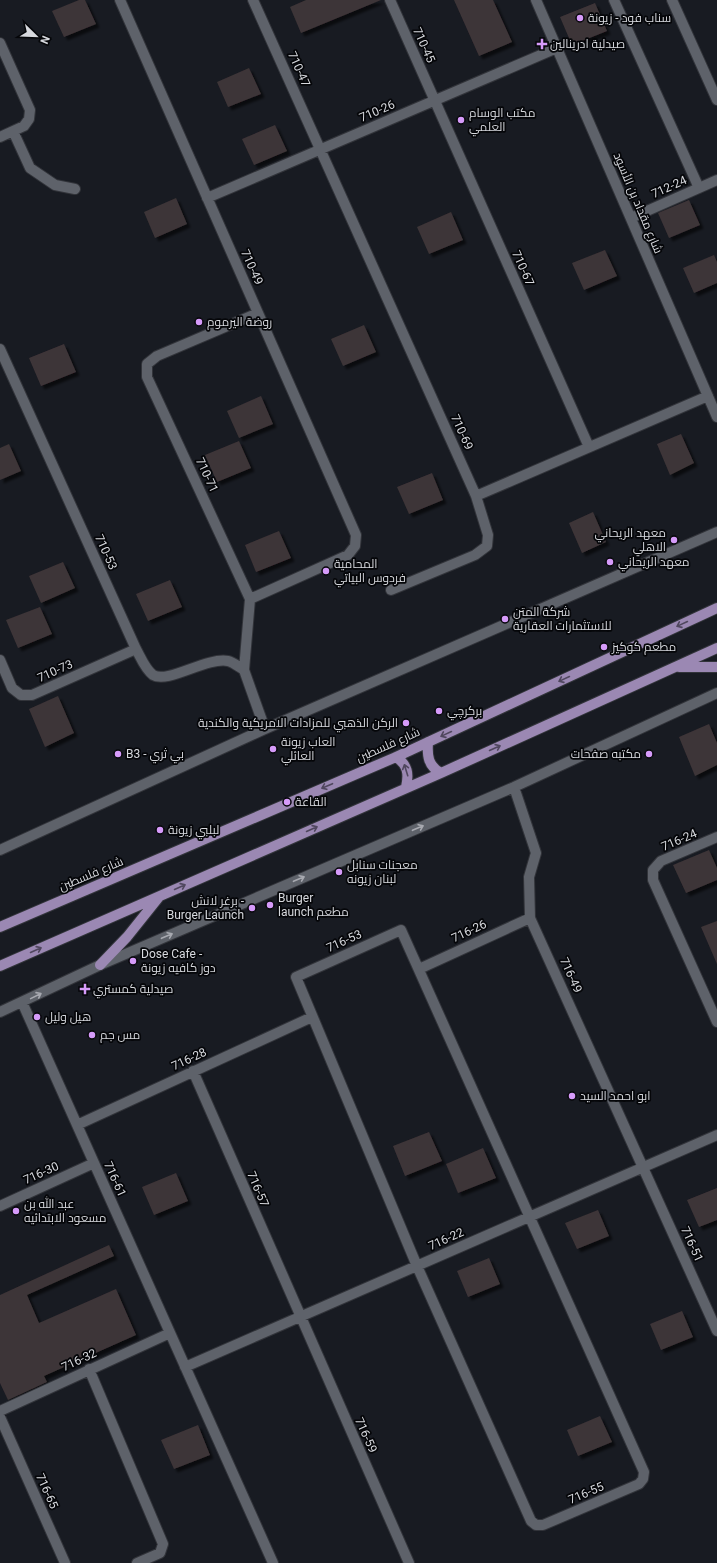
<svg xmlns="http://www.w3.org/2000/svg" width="717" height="1563" font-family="Roboto,Cairo,sans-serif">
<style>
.building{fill:#3e3437;filter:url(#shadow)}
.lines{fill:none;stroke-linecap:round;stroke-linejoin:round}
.minor-casing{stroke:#32343a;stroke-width:12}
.major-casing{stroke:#32343a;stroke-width:12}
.minor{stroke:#5e626a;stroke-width:10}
.major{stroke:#9b88b3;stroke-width:10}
.oneway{stroke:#50475e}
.oneway2{stroke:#a7a9b0}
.poi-dot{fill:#d69bfa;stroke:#050609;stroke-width:1.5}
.labels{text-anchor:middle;stroke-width:3.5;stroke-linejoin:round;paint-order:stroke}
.poi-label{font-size:12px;fill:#d7d9de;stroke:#050609;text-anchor:start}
.street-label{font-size:12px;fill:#d7d9de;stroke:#050609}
</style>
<defs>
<filter id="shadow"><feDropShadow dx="3.5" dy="3.5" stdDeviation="1" flood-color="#0009"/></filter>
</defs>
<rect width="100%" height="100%" fill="#181b22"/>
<path class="building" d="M79 0H85L96 24 64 37 52 11Z
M306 0H381L301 33 290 7Z
M454 0H493L512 42 479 56Z
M595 3 607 31 572 45 560 17Z
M249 68 261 94 228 107 217 82Z
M275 125 287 151 254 165 242 139Z
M176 198 187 224 155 238 144 212Z
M689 200 700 225 669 238 658 213Z
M451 212 463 240 429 254 417 227Z
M605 250 617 276 584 290 572 263Z
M714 255 717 262V283L694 293 683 268Z
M364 325 376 352 343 366 331 339Z
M64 344 76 372 41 386 29 358Z
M261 396 273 424 239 438 227 411Z
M681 434 694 463 670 475 657 444Z
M239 441 251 468 217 482 205 455Z
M9 444 21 471 0 480V448Z
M432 473 443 500 409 514 397 487Z
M593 512 606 542 582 553 569 523Z
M279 531 291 558 256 572 245 545Z
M63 562 75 588 41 603 29 576Z
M170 580 182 607 148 621 136 594Z
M40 607 52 634 18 648 6 620Z
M58 696 74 733 45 747 29 709Z
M709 724 717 743V765L695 776 679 737Z
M709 850 717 868V880L686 893 673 865Z
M717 921V964L701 927Z
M429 1132 442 1161 405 1176 393 1146Z
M483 1148 496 1178 458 1193 446 1164Z
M176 1173 188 1201 154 1215 142 1187Z
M717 1188V1220L699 1227 687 1200Z
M598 1210 609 1236 577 1249 565 1223Z
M109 1245 114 1256 27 1295 39 1323 116 1289 136 1335 44 1376 47 1382 8 1400 0 1383V1295Z
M489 1258 500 1284 468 1297 457 1271Z
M682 1311 693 1337 661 1350 650 1324Z
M600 1416 612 1442 578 1456 567 1430Z
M198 1425 210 1455 174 1469 161 1440Z"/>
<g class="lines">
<g class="minor-casing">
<path id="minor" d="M120 0 356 535 355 546 348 555 250 599 147 377V364L157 356 258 313
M253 0 476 496 708 396
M390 0 589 447
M536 0 717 417
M614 0 699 188
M672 0 717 100
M0 43 30 110 29 119 24 126 0 137
M13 131 30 168 55 185 75 189
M207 198 557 48
M631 218 717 180
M0 349 136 649C141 658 145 669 153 675 168 684 206 657 228 661 233 662 239 667 244 670
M391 590 475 555 487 546 488 535 476 496
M250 599 244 670 265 729
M0 660 12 688 21 695H32L136 649
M514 787 536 853 529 877 530 918 717 1331
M717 837 661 861 653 870V880L717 1022
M0 850 265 729 717 532
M401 930 644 1472 643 1479 639 1484 543 1525H536L531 1521 417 1266 296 977Z
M419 969 530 918
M22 1002 273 1563
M0 1012 100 965 514 787 717 693
M193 1071 409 1563
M77 1125 312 1017
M0 1206 94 1163
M185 1367 717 1135
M89 1369 163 1544 160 1553 137 1563
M0 1411 170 1333
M0 1417 65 1563"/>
</g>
<g class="major-casing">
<path id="major" d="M679 667H717
M428 742C427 756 428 766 441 773
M396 757C408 765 409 774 406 787
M0 927 396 757 717 608
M100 965 127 937 159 897
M0 966 441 773 717 648"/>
</g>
<use href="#minor" class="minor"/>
<use href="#major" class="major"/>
</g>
<defs><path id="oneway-shaft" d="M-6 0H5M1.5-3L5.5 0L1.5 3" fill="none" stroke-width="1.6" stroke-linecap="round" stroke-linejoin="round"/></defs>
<g class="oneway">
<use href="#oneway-shaft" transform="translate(682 624) rotate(155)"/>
<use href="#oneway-shaft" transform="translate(564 679) rotate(155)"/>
<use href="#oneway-shaft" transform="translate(446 734) rotate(155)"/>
<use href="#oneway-shaft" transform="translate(495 748) rotate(-24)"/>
<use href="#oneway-shaft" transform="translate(406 770) rotate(-107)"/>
<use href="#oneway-shaft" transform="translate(327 786) rotate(157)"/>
<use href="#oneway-shaft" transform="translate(312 829) rotate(-24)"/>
<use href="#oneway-shaft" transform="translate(180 887) rotate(-24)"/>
<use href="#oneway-shaft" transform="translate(36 950) rotate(-24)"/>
</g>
<g class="oneway2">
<use href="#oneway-shaft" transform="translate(418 828) rotate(-23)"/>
<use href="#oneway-shaft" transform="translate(299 879) rotate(-23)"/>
<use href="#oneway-shaft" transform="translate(167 936) rotate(-23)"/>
<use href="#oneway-shaft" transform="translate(36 996) rotate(-26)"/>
</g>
<g class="poi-dot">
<circle cx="580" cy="18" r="4"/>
<path d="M540 38h4v4h4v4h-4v4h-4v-4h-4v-4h4z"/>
<circle cx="461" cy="120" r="4"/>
<circle cx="199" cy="322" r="4"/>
<circle cx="674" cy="540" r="4"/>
<circle cx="610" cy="562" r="4"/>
<circle cx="326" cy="571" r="4"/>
<circle cx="505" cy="619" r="4"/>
<circle cx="604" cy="647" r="4"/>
<circle cx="439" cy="711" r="4"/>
<circle cx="406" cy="723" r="4"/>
<circle cx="273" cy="749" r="4"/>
<circle cx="118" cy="754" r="4"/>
<circle cx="649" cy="754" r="4"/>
<circle cx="287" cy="802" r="4"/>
<circle cx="160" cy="830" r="4"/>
<circle cx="339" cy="872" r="4"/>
<circle cx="270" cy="905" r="4"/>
<circle cx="252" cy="908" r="4"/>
<circle cx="133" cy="961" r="4"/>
<path d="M83 983h4v4h4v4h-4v4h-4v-4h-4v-4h4z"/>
<circle cx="37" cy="1017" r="4"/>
<circle cx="92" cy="1035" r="4"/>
<circle cx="572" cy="1096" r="4"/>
<circle cx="16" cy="1211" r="4"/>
</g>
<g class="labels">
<g class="poi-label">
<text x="588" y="22">سناب فود - زيونة</text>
<text x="550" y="48">صيدلية ادرينالين</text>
<text x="469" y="117">مكتب الوسام<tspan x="469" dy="14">العلمي</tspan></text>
<text x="207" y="326">روضة اليرموم</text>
<text x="666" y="537" text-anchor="end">معهد الريحاني<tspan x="666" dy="14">الاهلي</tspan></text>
<text x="618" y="566">معهد الريحاني</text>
<text x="334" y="568">المحامية<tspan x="334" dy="14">فردوس البياتي</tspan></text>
<text x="513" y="616">شركة المتن<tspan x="513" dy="14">للاستثمارات العقارية</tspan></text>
<text x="612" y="651">مطعم كوكيز</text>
<text x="447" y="715">بركرچي</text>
<text x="398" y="727" text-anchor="end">الركن الذهبي للمزادات الامريكية والكندية</text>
<text x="281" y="746">العاب زيونة<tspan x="281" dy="14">العائلي</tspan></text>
<text x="126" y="758">B3 - بي ثري</text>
<text x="641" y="758" text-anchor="end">مكتبه صفحات</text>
<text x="295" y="806">القاعة</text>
<text x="168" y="834">لبلبي زيونة</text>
<text x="347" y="869">معجنات سنابل<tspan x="347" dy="14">لبنان زيونه</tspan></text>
<text x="278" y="902">Burger<tspan x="278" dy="14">launch مطعم</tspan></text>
<text x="244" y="905" text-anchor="end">برغر لانش -<tspan x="244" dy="14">Burger Launch</tspan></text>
<text x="141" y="958">Dose Cafe -<tspan x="141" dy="14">دوز كافيه زيونة</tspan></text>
<text x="93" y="993">صيدلية كمستري</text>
<text x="45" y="1021">هيل وليل</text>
<text x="100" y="1039">مس جم</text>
<text x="580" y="1100">ابو احمد السيد</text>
<text x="24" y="1208">عبد الله بن<tspan x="24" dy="14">مسعود الابتدائيه</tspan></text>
</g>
<g class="street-label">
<text transform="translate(424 45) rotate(66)" y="4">710-45</text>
<text transform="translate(299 69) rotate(66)" y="4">710-47</text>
<text transform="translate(377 111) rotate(-23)" y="4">710-26</text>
<text transform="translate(669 187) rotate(-24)" y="4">712-24</text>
<text transform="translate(638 203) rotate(67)" y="4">شارع مقداد بن الأسود</text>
<text transform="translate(252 267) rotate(66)" y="4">710-49</text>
<text transform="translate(523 268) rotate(66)" y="4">710-67</text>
<text transform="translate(462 432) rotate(66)" y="4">710-69</text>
<text transform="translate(207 475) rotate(65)" y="4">710-71</text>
<text transform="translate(106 552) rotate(66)" y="4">710-53</text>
<text transform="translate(55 671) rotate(-24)" y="4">710-73</text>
<text transform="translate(388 745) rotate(-24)" y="4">شارع فلسطين</text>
<text transform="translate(679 840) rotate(-23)" y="4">716-24</text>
<text transform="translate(91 874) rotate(-23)" y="4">شارع فلسطين</text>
<text transform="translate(469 931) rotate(-25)" y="4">716-26</text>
<text transform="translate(344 941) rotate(-24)" y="4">716-53</text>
<text transform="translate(571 975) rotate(66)" y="4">716-49</text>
<text transform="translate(189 1059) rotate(-25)" y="4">716-28</text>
<text transform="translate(41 1173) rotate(-24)" y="4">716-30</text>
<text transform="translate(115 1179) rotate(66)" y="4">716-61</text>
<text transform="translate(258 1189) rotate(67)" y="4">716-57</text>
<text transform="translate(446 1239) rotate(-24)" y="4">716-22</text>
<text transform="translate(692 1244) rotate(66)" y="4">716-51</text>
<text transform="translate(79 1360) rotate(-25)" y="4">716-32</text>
<text transform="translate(366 1435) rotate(66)" y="4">716-59</text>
<text transform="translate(47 1491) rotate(66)" y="4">716-65</text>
<text transform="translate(586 1493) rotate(-23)" y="4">716-55</text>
</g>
</g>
<g transform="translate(36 36) rotate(113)" stroke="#050609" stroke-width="3" paint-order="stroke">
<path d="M0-3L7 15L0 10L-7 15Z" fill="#d7d9de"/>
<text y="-6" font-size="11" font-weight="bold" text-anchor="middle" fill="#d7d9de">N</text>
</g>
</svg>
